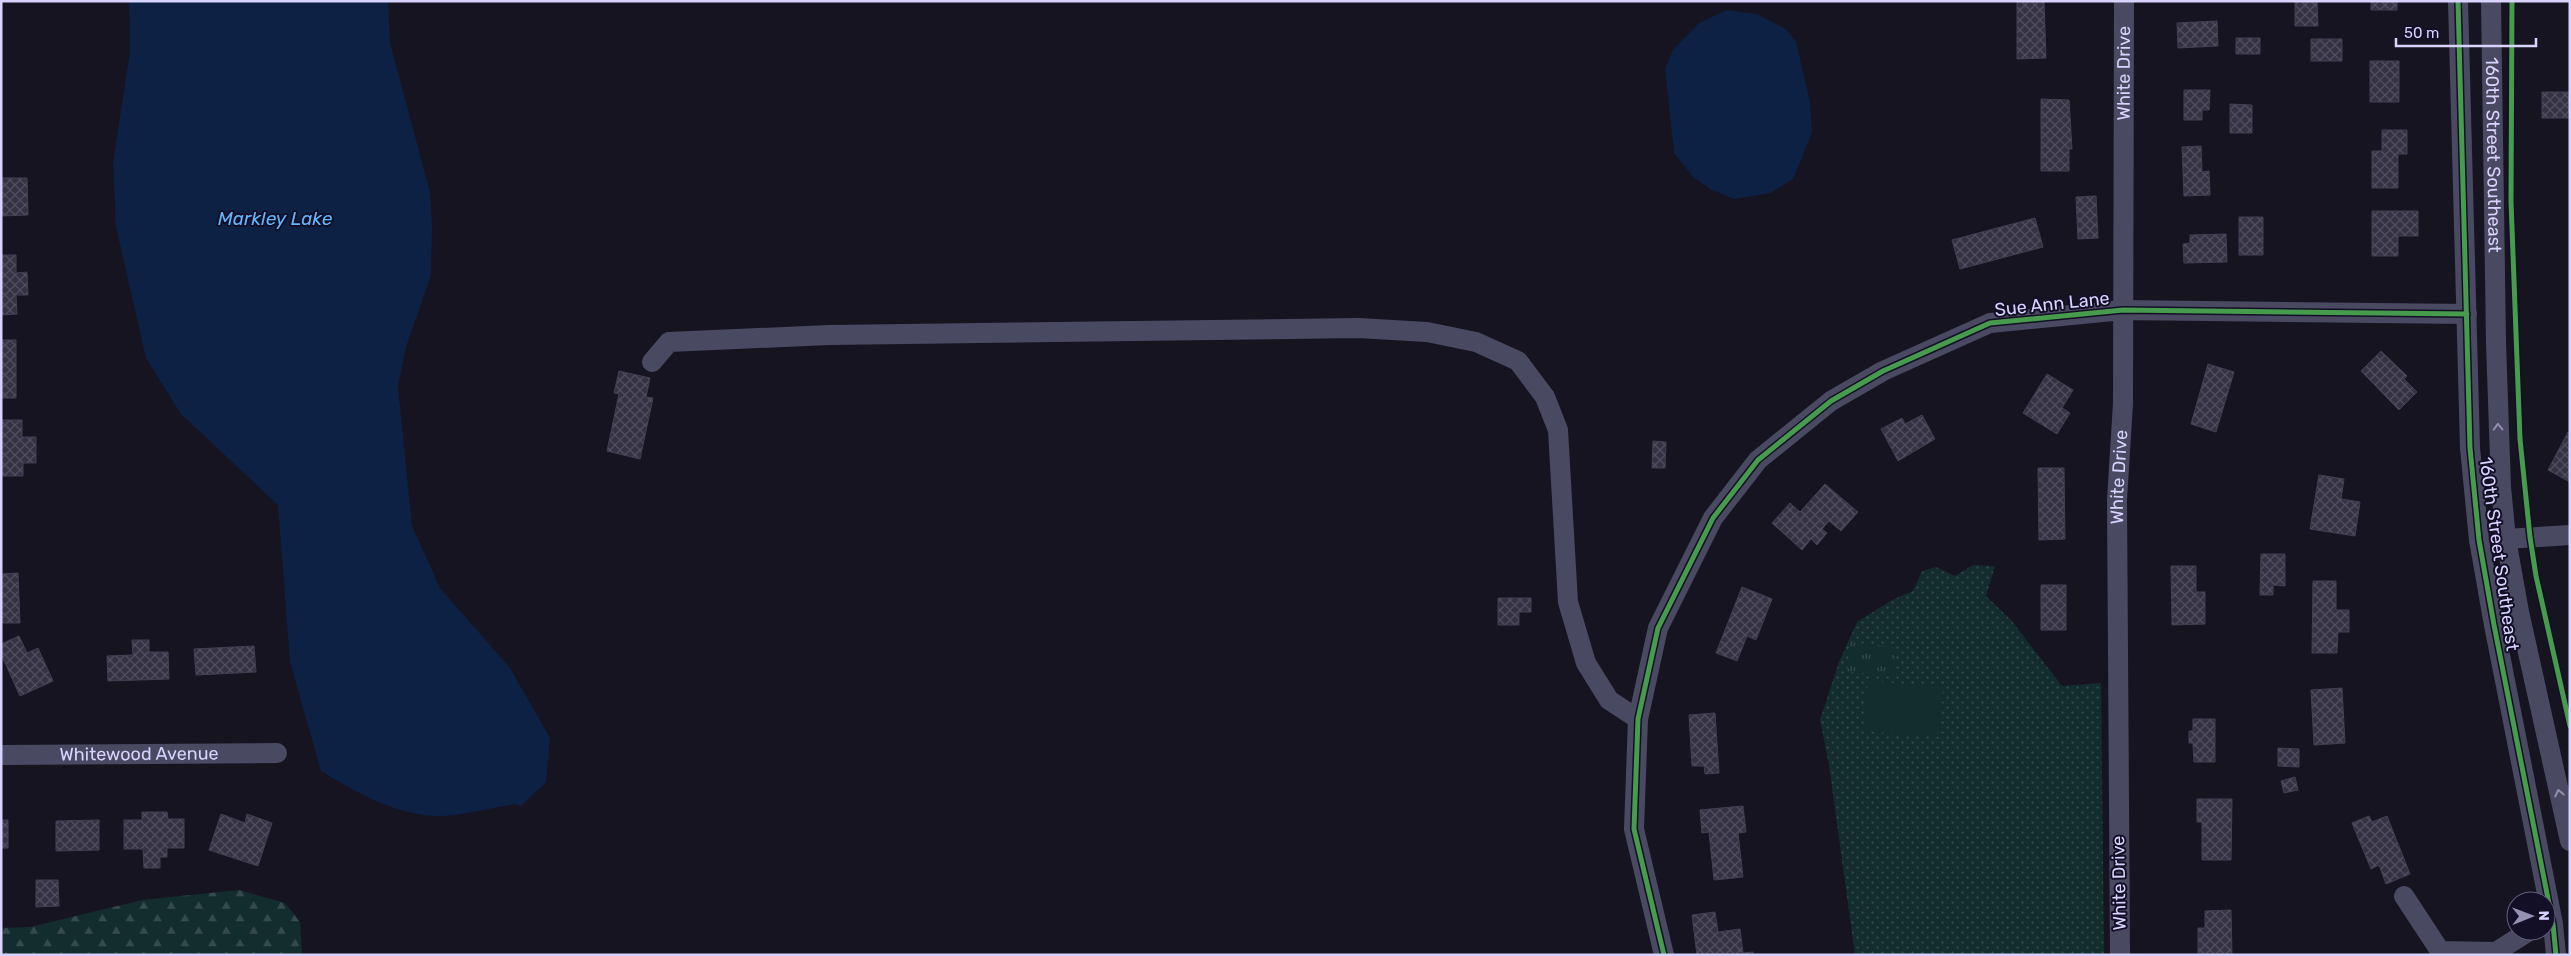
<svg xmlns="http://www.w3.org/2000/svg" width="2571" height="956" font-family="Rubik,sans-serif">
<style>
.grass{fill:url(#grass-dots)}
.forest{fill:url(#forest-firs)}
.park{fill:url(#park-tufts)}
.pitch{fill:#132c2d}
.water{fill:#0d2144}
.building{fill:url(#building-cross-hatch);stroke:#433f54}
.lines{fill:none;stroke-linecap:round;stroke-linejoin:round}
.minor{stroke:#4a4962;stroke-width:20}
.cycleway-casing{stroke:#130f26;stroke-width:8}
.cycleway{stroke:#469c4c;stroke-width:5}
.oneway{stroke:#928eb0}
.labels{text-anchor:middle;stroke-width:4;stroke-linejoin:round;paint-order:stroke}
.street-label{font-size:18px;fill:#d9d4ff;stroke:#130f26}
.water-label{font-size:19px;font-style:italic;fill:#62b6ff;stroke:#130f26}
</style>
<defs>
<pattern id="grass-dots" width="8" height="8" patternUnits="userSpaceOnUse" patternTransform="scale(1.25)"><rect width="8" height="8" fill="#132c2d"/><path d="M2 2h.1M6 6h.1" fill="none" stroke="#354a4c" stroke-width="1.8" stroke-linecap="round"/></pattern>
<pattern id="forest-firs" width="22" height="20" patternUnits="userSpaceOnUse" patternTransform="scale(1.25)"><rect width="22" height="20" fill="#132c2d"/><path d="M5 1l3.5 6h-7zM16 11l3.5 6h-7z" fill="#354a4c"/></pattern>
<pattern id="park-tufts" width="24" height="20" patternUnits="userSpaceOnUse" patternTransform="scale(1.25)"><rect width="24" height="20" fill="#132c2d"/><path d="M3 7l-1-3M5 7V3M7 7l1-3M15 17l-1-3M17 17v-4M19 17l1-3" fill="none" stroke="#354a4c"/></pattern>
<pattern id="building-cross-hatch" width="8" height="8" patternUnits="userSpaceOnUse" patternTransform="scale(1.25)"><rect width="8" height="8" fill="#343243"/><path d="M0 0l8 8M0 8l8-8" fill="none" stroke="#514f5f"/></pattern>
</defs>
<rect width="100%" height="100%" fill="#161421"/>
<path class="grass" d="M1973 565 1995 566 1986 596 2011 620 2062 686 2101 683 2104 955H1855L1829 765 1820 720 1839 662 1857 622 1892 600 1913 591 1922 571 1936 567 1955 576Z"/>
<path class="forest" d="M239 890 285 903 300 922 302 955H1V928L30 927 142 900Z"/>
<path class="park" d="M1850 642 1895 647 1894 675 1847 672Z"/>
<path class="pitch" d="M1868 681 1943 687 1940 737 1864 731Z"/>
<path class="water" d="M129 1H388L390 43 430 192 432 226 431 275 406 347 398 387 412 526 440 588 510 668 550 738 546 782 521 806 516 804C494 807 456 817 435 816 394 814 356 792 321 771L290 662 278 505 181 414 146 358 116 227 113 163 130 51Z
M1727 10 1757 14 1786 29 1796 42 1810 102 1812 132 1793 179 1770 193 1734 199 1710 189 1693 177 1674 153 1665 69 1673 50 1699 23Z"/>
<path class="building" d="M2017 1H2044L2046 58 2017 59Z
M2295 1H2317L2318 26H2295Z
M2371 1H2397V10H2371Z
M2217 21 2218 46 2178 48 2177 23Z
M2236 38H2260V54H2236Z
M2311 39H2342V61H2311Z
M2370 61H2399V102H2370Z
M2184 90H2210L2209 110H2202V120H2184Z
M2542 92H2570V118H2542Z
M2041 99 2069 100 2072 149H2069V171H2041Z
M2230 104 2252 105V133H2230Z
M2382 130H2407V154H2398V188H2372V151H2382Z
M2201 146 2202 172 2209 171 2210 195 2184 196 2182 147Z
M1 178H27L28 215 1 216Z
M2096 196 2098 238 2078 239 2076 197Z
M2372 211H2418V236H2398V256H2372Z
M2239 217H2263V255H2239Z
M2035 218 2043 247 1960 269 1952 240Z
M2226 234 2227 262 2184 263 2183 244 2190 243V235Z
M1 255H16V273L27 272 28 295H16L17 314 1 315Z
M1 340H16V398H1Z
M2381 351 2407 376 2404 379 2417 392 2399 410 2361 371Z
M2208 364 2234 372 2216 432 2191 424Z
M619 371 650 378 646 397 653 398 640 459 607 451 619 394 614 393Z
M2047 374 2073 390 2062 408 2070 413 2057 434 2023 413Z
M1922 415 1935 439 1898 461 1881 429 1902 418 1905 424Z
M1 420H22V437H36V463H23V476H1Z
M2568 432 2570 433V482L2548 470Z
M1653 441 1666 442 1665 468H1652Z
M2038 468H2064L2065 539 2039 540Z
M2319 475 2344 479 2341 499 2360 502 2355 536 2310 529Z
M1825 484 1858 512 1841 531 1829 521 1822 529 1827 533 1817 545 1811 539 1802 550 1772 523 1790 503 1800 512Z
M2261 554H2285V586L2273 585V595H2260Z
M2171 566H2196V592H2205V624L2172 625Z
M18 573 20 623H1V574Z
M2313 581H2336V610H2349V632H2338L2337 653H2312Z
M2041 585H2066V630H2041Z
M1742 587 1772 599 1756 640 1747 636 1737 661 1716 653Z
M1498 598H1531V612H1519V625H1498Z
M19 636 27 653 38 648 53 681 20 696 1 654V644Z
M132 640H149V652H168L169 679 108 681 107 656 133 655Z
M254 646 256 672 196 675 194 649Z
M2342 688 2345 743 2314 745 2311 690Z
M1715 713 1719 773 1705 774 1704 766H1692L1689 715Z
M2193 719H2215V762H2194L2193 743H2189V731H2193Z
M2278 748 2299 749V767L2278 766Z
M2295 777 2298 790 2284 793 2281 781Z
M2197 799H2232L2231 860H2202V822H2197Z
M1743 806 1746 832 1738 833 1743 877 1714 880 1709 832 1702 833 1700 810Z
M142 812H167L168 819H184V848H167V857H160V868H144L143 849H124V820H142Z
M221 814 245 823 247 814 272 823 258 866 209 850Z
M2369 816 2372 822 2387 816 2410 874 2386 884 2379 865 2371 869 2352 823Z
M1 820H8V848H1Z
M99 820V850L56 851V821Z
M36 880H58L59 906 36 907Z
M2231 910 2232 955H2198V928H2205V911Z
M1715 912 1718 932 1740 929 1743 953 1753 952V955H1697L1692 915Z"/>
<g class="lines">
<g class="minor">
<path d="M2458 1 2470 448 2479 540 2494 625 2553 924 2556 955"/>
<path id="s1" d="M2491 1 2496 343 2501 487 2506 539 2519 612 2570 841"/>
<path d="M652 362 669 342 829 335 1358 328 1427 332 1476 342 1518 361 1545 397 1558 430 1568 602 1586 663 1609 700 1638 719"/>
<path d="M2506 539 2570 535"/>
<path id="s2" d="M1 755 277 753"/>
<path d="M2404 896 2440 951 2496 952"/>
<path d="M1664 955 1634 829 1638 719 1658 628 1713 518 1758 460 1831 401 1883 371 1990 323 2123 310 2467 314"/>
<path id="s3" d="M2120 955 2117 500 2123 403 2124 1"/>
<path d="M2496 955V952L2529 931"/>
</g>
<g class="cycleway-casing">
<path id="cycleway" d="M2458 1 2470 448 2479 540 2494 625 2553 924 2556 955
M2512 1 2511 201 2520 439 2530 537 2536 576 2570 726
M1664 955 1634 829 1638 719 1658 628 1713 518 1758 460 1831 401 1883 371 1990 323 2123 310 2467 314"/>
</g>
<use href="#cycleway" class="cycleway"/>
</g>
<defs><path id="oneway-chevron" d="M-2-3.5L2.5 0L-2 3.5" fill="none" stroke-width="1.6" stroke-linecap="round" stroke-linejoin="round" transform="scale(1.25)"/></defs>
<g class="oneway">
<use href="#oneway-chevron" transform="translate(2498 427) rotate(-92)"/>
<use href="#oneway-chevron" transform="translate(2559 793) rotate(-102)"/>
</g>
<g class="labels">
<g class="street-label">
<text dy="6" stroke="none"><textPath href="#s3" startOffset="882">White Drive</textPath></text>
<text dy="6" stroke="none"><textPath href="#s1" startOffset="154">160th Street Southeast</textPath></text>
<text transform="translate(2052 304) rotate(-6)" y="6">Sue Ann Lane</text>
<text dy="6" stroke="none"><textPath href="#s3" startOffset="478">White Drive</textPath></text>
<text transform="translate(2499 554) rotate(82)" y="6">160th Street Southeast</text>
<text dy="6" stroke="none"><textPath href="#s2" startOffset="138">Whitewood Avenue</textPath></text>
<text transform="translate(2119 883) rotate(-91)" y="6">White Drive</text>
</g>
<g class="water-label">
<text x="275" y="225">Markley Lake</text>
</g>
</g>
<rect width="2571" height="956" fill="none" stroke="#d9d4ff" stroke-width="5"/>
<g transform="translate(2531 916) rotate(89)"><circle r="24" fill="#130f26" stroke="#625e7d"/>
<path d="M0-4L9 19L0 12L-9 19Z" fill="#9591b1"/>
<text y="-8" font-size="14" font-weight="bold" text-anchor="middle" fill="#d9d4ff">N</text>
</g>
<path d="M2396 38v8h140v-8" fill="none" stroke="#d9d4ff" stroke-width="2.5"/>
<text x="2404" y="38" font-size="15" fill="#d9d4ff" stroke="#130f26" stroke-width="4" paint-order="stroke">50 m</text>
</svg>
